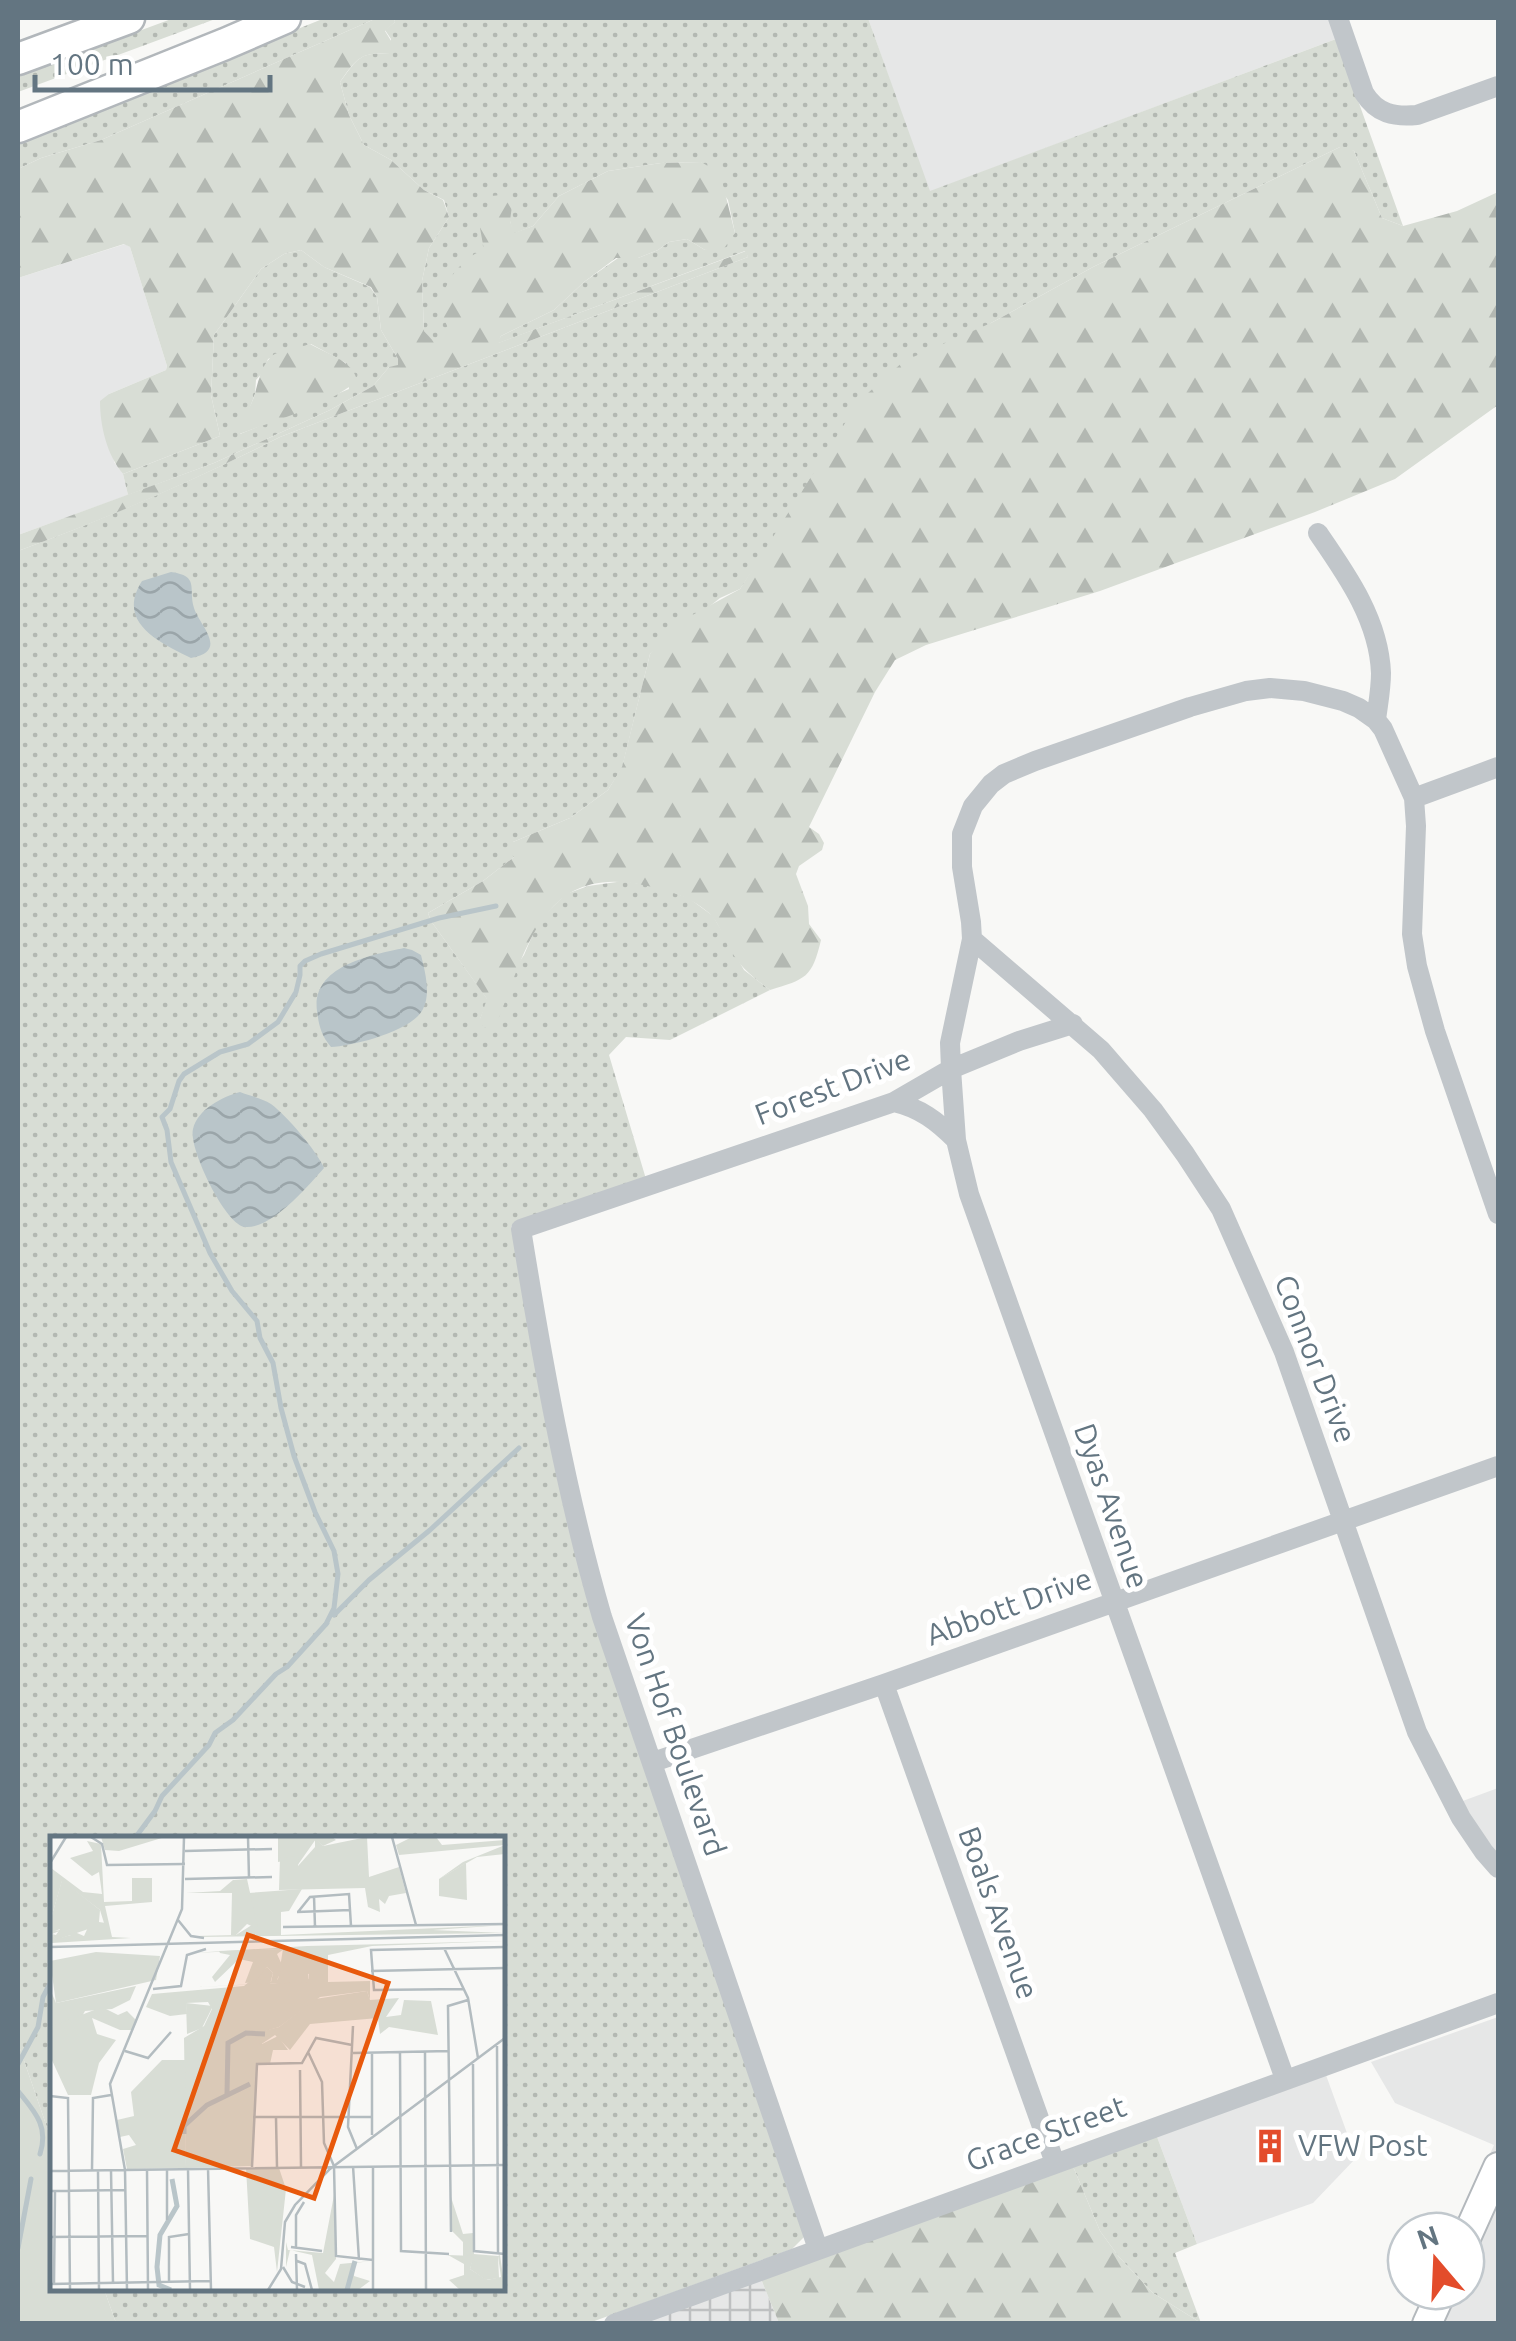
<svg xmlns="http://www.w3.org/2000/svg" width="1516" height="2341" font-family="Ubuntu,sans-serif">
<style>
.built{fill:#e6e7e7}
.industrial{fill:url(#industrial-grid)}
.grass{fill:url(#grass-dots);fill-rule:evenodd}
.forest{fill:url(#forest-firs)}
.green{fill:#d8ddd5}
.water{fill:url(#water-waves)}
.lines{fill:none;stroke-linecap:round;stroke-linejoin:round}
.stream{stroke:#b9c5c9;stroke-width:5}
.major-casing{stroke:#b3b8bc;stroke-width:32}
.highway-casing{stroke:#b2b7bb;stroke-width:35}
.minor{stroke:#c1c6ca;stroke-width:20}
.major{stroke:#fff;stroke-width:28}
.highway{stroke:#fff;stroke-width:30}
.labels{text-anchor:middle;stroke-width:10;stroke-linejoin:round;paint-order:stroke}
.street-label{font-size:30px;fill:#637581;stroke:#fff}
.poi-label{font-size:30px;fill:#637581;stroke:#fff;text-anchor:start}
.inset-river{fill:none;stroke:#b9c5c9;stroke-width:5}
.inset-road{fill:none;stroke:#b3bcc0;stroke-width:2.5}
.view{fill:#e8590c;fill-opacity:0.15;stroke:#e8590c;stroke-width:5}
.inset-edge{fill:none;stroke:#637581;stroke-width:5}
</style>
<defs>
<pattern id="industrial-grid" width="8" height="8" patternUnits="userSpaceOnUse" patternTransform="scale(2.5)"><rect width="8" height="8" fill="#e6e7e7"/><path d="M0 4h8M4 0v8" fill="none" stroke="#bec0c1"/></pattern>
<pattern id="grass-dots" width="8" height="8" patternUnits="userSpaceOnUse" patternTransform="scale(2.5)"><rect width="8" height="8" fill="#d8ddd5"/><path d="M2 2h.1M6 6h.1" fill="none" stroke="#b3b8b2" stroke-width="1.8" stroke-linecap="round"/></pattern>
<pattern id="forest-firs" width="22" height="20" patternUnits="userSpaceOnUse" patternTransform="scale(2.5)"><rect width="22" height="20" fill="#d8ddd5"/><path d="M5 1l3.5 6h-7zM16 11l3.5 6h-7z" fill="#b3b8b2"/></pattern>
<pattern id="water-waves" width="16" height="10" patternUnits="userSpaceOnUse" patternTransform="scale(2.5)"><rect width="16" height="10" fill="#b9c5c9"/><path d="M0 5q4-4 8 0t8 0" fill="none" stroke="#9aa5a9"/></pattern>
</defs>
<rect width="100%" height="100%" fill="#f8f8f6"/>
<path class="built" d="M868 18H1328L1336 39 929 192Z
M125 244 130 247 167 366 166 370 109 394 114 462 123 474 128 495 18 535V278Z
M1498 1788V1855L1460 1802Z
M1498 2017V2323H1412L1427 2291H1466V2231H1455L1494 2145 1395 2103 1371 2062Z
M1326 2075 1356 2158 1313 2203 1197 2244 1156 2134Z"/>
<path class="industrial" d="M761 2279 779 2323 639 2324Z"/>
<path class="grass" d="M174 18H218L18 92V76Z
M325 18H377L101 140 41 158 18 169V141Z
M394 18H868L930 191 1336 39 1403 226 1382 218 1354 151 1340 147 1093 267 991 323 765 552 740 589 720 598 650 654 622 768 608 790 570 818 513 842 514 857 483 881 428 913 431 921 488 1000 480 1019 524 955 539 920 566 894 588 886 624 881 663 888 690 899 713 916 744 970 770 990 670 1040 626 1037 609 1055 646 1179 511 1226 557 1464 804 2237 792 2249 589 2323H116L104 2289 502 2288V1838H52V2142L18 2043V551C107 518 195 480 280 437L748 257 745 251 496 344 501 336 554 310 584 282 618 258H638L658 250 669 242 687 239 705 250 735 233 728 200 701 162 661 163 608 171 559 196 533 226 513 234 510 221 484 251 453 339 435 344 424 331 422 281 429 248 449 217 444 200 424 190 391 160 364 145 349 115 340 82C357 59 360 51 389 54L391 39 385 30 395 22Z
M301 250 324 267 370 287 377 297 381 330 398 359V366L389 367 373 386 330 410 214 463 128 495 123 474 220 436 211 395 214 335 261 269 284 254ZM311 344 346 363 349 389 240 434 255 394 256 380 264 371 268 359Z
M1156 2134 1197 2244 1175 2253 1201 2323 1153 2293 1119 2257 1100 2231 1072 2164Z"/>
<path class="forest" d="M377 18H394L395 22 385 31 396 49 390 54C361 51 356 59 340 82L349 115 364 145 391 160 424 190 443 200 449 217 429 248 422 281 424 331 435 343 453 338C450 331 445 323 443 315 436 290 461 257 484 250L480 228 491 196 502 195 513 198 510 221 514 233 533 226 559 196 608 171 661 163 701 162 720 173 735 233 725 247 705 250 687 239 669 242 658 250 638 258H616L584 282 554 310 501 336 498 343 746 251 748 257 280 437C195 480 107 519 18 551V535L214 463 330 410 373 386 389 367 398 365V359L381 330 377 297 371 287 324 267 301 250 284 254 261 269 214 335 211 395 220 436 123 474C107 455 100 426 100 401L109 394 166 370 167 366 130 247 124 244 18 278V169L41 158 101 140Z
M1340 147H1347L1354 151 1382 218 1403 226 1457 211 1498 192V405L1395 479 1315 512 1198 555 1100 591 926 645 895 660 875 692 809 827 819 834 824 843 822 850 799 866 796 874 808 906 809 924 821 940C812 978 806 979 770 990 751 976 740 967 728 946 722 935 718 921 709 913 688 895 664 889 638 884 543 867 527 948 499 1017L492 1028 483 1027 480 1019 487 999 431 921 428 913 483 881 514 857 509 851 513 842 570 818 608 790 622 767 650 654 676 624 740 589 859 401 904 361 991 323 1093 267Z
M310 344C327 354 352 360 357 380 335 403 271 422 239 434L237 432C242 420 251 407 255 394 258 382 261 366 271 357 279 349 299 348 310 344Z
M1072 2164 1100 2231 1119 2257 1153 2293 1201 2323H779L761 2279Z"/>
<path class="green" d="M18 2043 52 2142V2288L104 2289 116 2323H18Z"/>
<path class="water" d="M171 572C200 576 188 588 194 608 199 625 230 651 191 658 161 643 115 623 142 581Z
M404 948 412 950 421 955C425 971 431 994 423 1009 413 1031 353 1046 331 1047 321 1035 319 1026 317 1011 311 966 371 955 404 948Z
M240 1092C250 1096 262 1098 271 1104 286 1115 317 1151 324 1168 307 1187 272 1229 245 1227 226 1226 188 1148 193 1129 198 1109 222 1097 240 1092Z"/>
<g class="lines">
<path class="stream" d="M334 1615 369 1580 430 1530 519 1448
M326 1624 334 1608 338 1574 334 1551 315 1512 294 1456 281 1408 273 1363 260 1338 257 1321 232 1291 210 1253 171 1162 167 1130 162 1117 170 1109 179 1081 184 1074 220 1052 248 1044 278 1022 296 992 300 975V966L305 961 321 954 439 918 496 906
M135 1838 155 1811 162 1796 209 1745 215 1733 233 1720 276 1674 287 1667 327 1623
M18 2064 38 2027 43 1997 52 1980
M18 2091C35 2112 49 2126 40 2154
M18 2248 31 2179"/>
<g class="major-casing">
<path id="major" d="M1466 2238 1498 2167
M1427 2324 1442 2291"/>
</g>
<g class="highway-casing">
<path id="highway" d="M18 59 129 18
M18 127 225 44 285 18"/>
</g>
<path class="minor" d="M1338 18 1364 93C1377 114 1394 117 1417 115L1498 86
M1318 533C1347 575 1379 620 1381 673 1381 689 1378 704 1376 720
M1414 798 1498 767
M972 939 1101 1050 1153 1110 1185 1154 1221 1209 1284 1352 1417 1732 1461 1818 1484 1852 1498 1868
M1073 1024 1019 1041 951 1069 956 1140 969 1194 1285 2079
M894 1102C920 1108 937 1121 956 1140
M884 1684 1055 2163
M653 1762 884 1684 1498 1466
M818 2249 602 1617C565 1490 542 1359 521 1229L894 1102 951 1069 950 1043 972 939 971 922 962 867V834L973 806 991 784 1004 774 1035 761 1190 707 1246 691 1270 688 1304 691 1343 701 1359 708 1376 720 1383 729 1414 798 1416 826 1412 934 1417 966 1435 1031 1498 1214
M614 2324 1498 2003"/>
<use href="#major" class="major"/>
<use href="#highway" class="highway"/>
</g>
<defs>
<g id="building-bare" transform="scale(2.7)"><path d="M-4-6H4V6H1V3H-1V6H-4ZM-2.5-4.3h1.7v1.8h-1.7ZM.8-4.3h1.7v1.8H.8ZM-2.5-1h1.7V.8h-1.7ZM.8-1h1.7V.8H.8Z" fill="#e34c2b" stroke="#fff" stroke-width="2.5" paint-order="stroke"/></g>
</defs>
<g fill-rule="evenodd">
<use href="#building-bare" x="1270" y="2146"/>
</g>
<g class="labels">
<g class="street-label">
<text transform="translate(833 1087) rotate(-21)" y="10">Forest Drive</text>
<text transform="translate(1315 1359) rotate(69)" y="10">Connor Drive</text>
<text transform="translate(1111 1506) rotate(71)" y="10">Dyas Avenue</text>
<text transform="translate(1009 1607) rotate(-20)" y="10">Abbott Drive</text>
<text transform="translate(675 1735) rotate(71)" y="10">Von Hof Boulevard</text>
<text transform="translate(998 1913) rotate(70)" y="10">Boals Avenue</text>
<text transform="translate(1046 2134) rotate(-20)" y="10">Grace Street</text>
</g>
<g class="poi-label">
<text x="1298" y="2156">VFW Post</text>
</g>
</g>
<g transform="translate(50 1836)">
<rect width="455" height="455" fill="#f8f8f6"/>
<path d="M228 1H282L286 4 273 10 266 3 247 30 248 22 228 26ZM416 27 417 64 389 60V43ZM12 44 50 74 49 86 56 87 6 104 2 98 6 99 10 93 0 97V86ZM252 53 239 75 231 76V99L455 89 383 94 455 97 147 101 145 100 186 99 205 87 198 57ZM455 105 322 110 278 119V146L320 145V164L317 155 270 161 229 191 209 197 212 208 228 200 238 214H223L220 228H207L202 330 136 332 134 202 154 190 162 173 158 166 136 167 137 178 120 180 96 171 102 158 194 150 217 131 223 137 220 148 259 143V138L239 134 228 144 233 113 142 117 257 110ZM86 150 80 164 62 173 35 175 30 184 0 191V153L6 167ZM400 358 413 398 423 397 424 418 448 420 449 442 436 444 420 433 423 420H413V406L402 395Z" fill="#d8ddd5"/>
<path d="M51 1H115L69 15 55 14ZM265 1 273 10 317 1 319 41 349 31 356 57 339 60 335 68 329 63 330 76 318 71 315 52 229 54 230 22 249 20 248 30 265 11ZM362 1H386L392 9 455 4V18L427 21 389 43 413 26 455 9 349 19 346 9ZM37 5 51 8 54 66 82 65V42H102V66L55 70 62 101 81 102 2 107 1 95 12 94 2 98 6 103 21 99 20 94 34 100 40 87H54L50 74 12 45 0 86 1 32 33 56 52 58 49 36 42 40 20 22 43 15ZM197 43 208 93 197 88 186 99H181L182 57H136L170 55 183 44ZM234 113 227 118 233 131 227 144 237 133 258 136 259 146 147 151 207 148 213 140 221 146 223 137 217 131 205 146 195 147 203 126 189 123 165 146 162 141 180 119 170 117 169 115ZM46 116 110 120 106 144 6 167 0 125ZM317 155 320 164 349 162 336 181 351 179 354 164 381 165 388 199 339 191 330 198 328 182 260 188 240 214 225 199 210 209 209 196 229 191 265 163ZM136 167 163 170 152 192 137 198ZM52 171 68 179 77 175 87 185 83 194H70L42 182 47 198 66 204 49 227 41 259H18L0 220V191ZM196 332H229L236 353 227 436 224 411 200 403ZM284 359 286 423 275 437 284 446 290 428 321 425 305 427 304 440 320 445 308 454H269L262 419 240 414 236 431V406L238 414 273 417ZM398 419 424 420 420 433 437 444 451 441 448 420 450 419 455 454H410L399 444 414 439V428Z" fill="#d8ddd5"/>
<path d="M112 224H135L136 332 77 333 73 313 86 309 79 299 70 301 67 284 84 280 81 256Z" fill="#d8ddd5"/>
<path class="inset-river" d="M177 258 178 207 196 197 215 198M134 298V290L157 269 200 248M121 454 109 449 107 431 110 399 127 370 122 343M297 454 305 425"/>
<path class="inset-road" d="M41 1 52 8 57 29 135 28M198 1 199 42M342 1 366 89M135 15 222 13M0 27 16 1M135 43 222 41M264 60 265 91M247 76 300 74M248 76 260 61 299 58 301 90M128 84 141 100 154 102M233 91 455 88M0 111 455 99M394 112 418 162 428 222M321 135 455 132M103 153 131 150 137 119 156 113M414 153 324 154 321 114 455 111M303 190 298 291 307 313M447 210 448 418M75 215 98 222 121 196M258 216 272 246 274 307 284 330 286 420 323 424M350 216 351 415 399 418M375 216 376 454M303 217 399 215M322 217V299M423 228 424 415 455 418M250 234 251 331M0 260 18 262 20 454M203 281H322M226 282 227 331M303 330 309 424M323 330V454M202 331 207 228 252 227 266 202 302 209M158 332 161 454M97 333 98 454M117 333V384M138 333 140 454M42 334 43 262 61 259M48 334 49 454M61 334 63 447M0 335 455 329M0 355 76 354M401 396 398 170 418 164M0 401 97 400M241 411 272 415M246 412V379L254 366M246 418 247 454M247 425 255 428 262 454M233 431 242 446 255 451M119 446V401L139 398M0 448 160 445M4 448 5 355M77 454 75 334 60 248 132 73 134 1M218 454 231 433 235 386 245 369 280 333 455 202"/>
<path class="view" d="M198 99 338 147 264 362 124 314Z"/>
<rect width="455" height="455" class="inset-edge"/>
</g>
<rect width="1516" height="2341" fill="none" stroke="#637581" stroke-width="40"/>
<g transform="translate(1436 2261) rotate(341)"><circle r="48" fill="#ffffff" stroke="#c1c8cd" stroke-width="2.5"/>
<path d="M0-8L18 38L0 25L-18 38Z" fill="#e34c2b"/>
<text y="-15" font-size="28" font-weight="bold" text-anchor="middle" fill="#637581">N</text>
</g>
<path d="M35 75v15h235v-15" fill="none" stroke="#637581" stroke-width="5"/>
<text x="50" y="75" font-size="30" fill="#637581" stroke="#ffffff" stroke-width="8" paint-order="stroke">100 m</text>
</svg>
